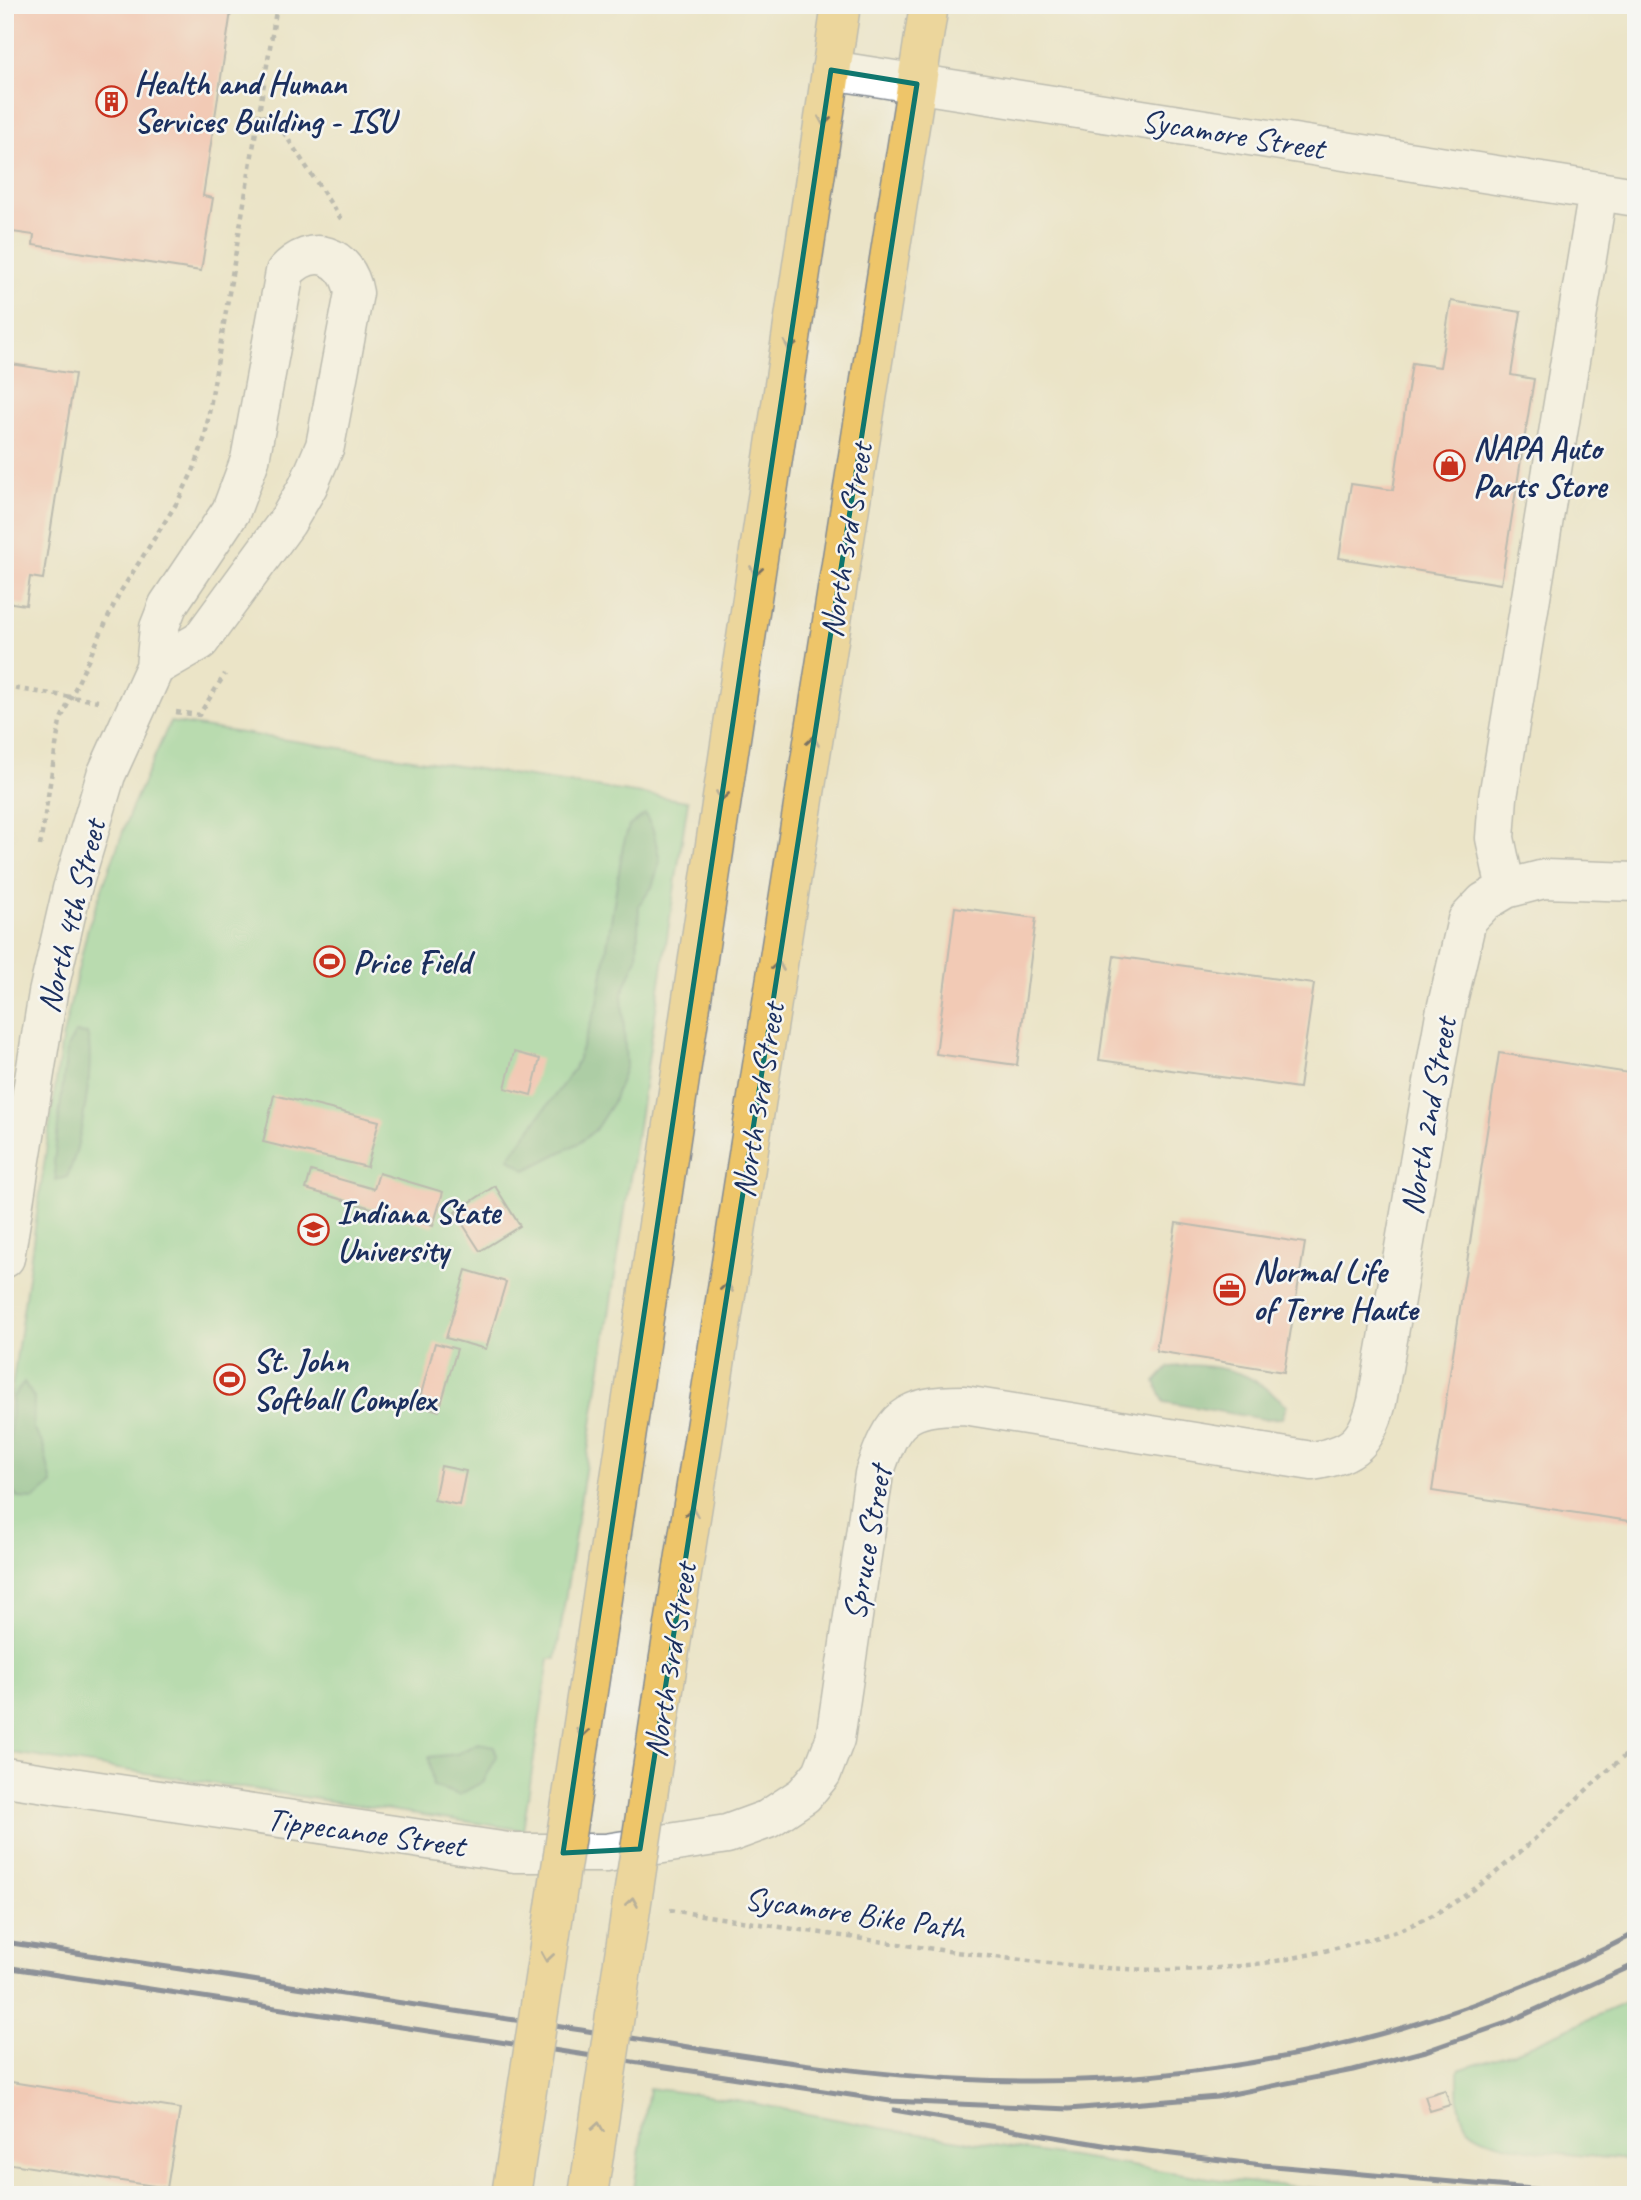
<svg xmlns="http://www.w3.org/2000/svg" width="1641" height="2200" font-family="Caveat,sans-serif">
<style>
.green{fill:#7bd093;stroke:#4b8078;stroke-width:2}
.forest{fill:#64b27d;stroke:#40706e;stroke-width:2}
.building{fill:#fbaaa1}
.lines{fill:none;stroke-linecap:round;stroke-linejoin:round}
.minor-casing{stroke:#838a92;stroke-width:41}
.highway-casing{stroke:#838a92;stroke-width:41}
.path{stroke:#838a92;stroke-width:4.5;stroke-dasharray:5 5;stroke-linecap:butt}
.minor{stroke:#fff;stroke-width:38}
.highway{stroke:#eec569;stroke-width:38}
.rail{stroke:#1b2f5e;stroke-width:5}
.highway-bridge-casing{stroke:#838a92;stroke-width:41;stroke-linecap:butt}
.highway-bridge{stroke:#eec569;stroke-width:38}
.oneway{stroke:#7a7263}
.marked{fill:none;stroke:#0f766e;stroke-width:5;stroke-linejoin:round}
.labels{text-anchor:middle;stroke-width:5;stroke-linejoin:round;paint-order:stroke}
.poi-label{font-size:33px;font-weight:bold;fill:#1b2f5e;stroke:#f6f6f2;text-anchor:start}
.street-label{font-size:33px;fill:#1b2f5e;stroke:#f6f6f2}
</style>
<rect width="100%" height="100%" fill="#f6f6f2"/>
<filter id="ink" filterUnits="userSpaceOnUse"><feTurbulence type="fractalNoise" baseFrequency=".0143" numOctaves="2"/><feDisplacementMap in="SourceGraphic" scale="14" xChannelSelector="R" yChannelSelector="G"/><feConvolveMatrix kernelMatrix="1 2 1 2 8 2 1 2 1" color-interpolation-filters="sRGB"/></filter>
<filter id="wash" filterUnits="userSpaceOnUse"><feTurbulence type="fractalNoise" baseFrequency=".00686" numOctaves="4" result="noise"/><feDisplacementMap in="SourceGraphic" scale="28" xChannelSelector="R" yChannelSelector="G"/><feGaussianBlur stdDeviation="1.57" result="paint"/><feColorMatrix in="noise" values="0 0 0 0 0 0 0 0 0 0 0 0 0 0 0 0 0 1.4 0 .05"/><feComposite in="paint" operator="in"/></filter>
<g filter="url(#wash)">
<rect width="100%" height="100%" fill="#ebe4c7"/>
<path class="green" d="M170,722L688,801L556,1659H549L523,1830L5,1752V1436L62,1040L88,927L132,807Z
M1636,1998V2161C1599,2156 1499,2152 1472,2131C1456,2119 1458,2088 1458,2070L1513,2053Z
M649,2088L737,2100L881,2128L1223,2180L1391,2195H633Z"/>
<path class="forest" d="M645,814L653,830L660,861L652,887L639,905L637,958L622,994L626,1065L613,1102L595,1130L579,1143L526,1170L509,1158L574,1069L598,1003L623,846L629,826Z
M75,1033L87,1034C96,1063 80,1149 67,1177L56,1180L54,1162L67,1048Z
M1193,1365C1238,1368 1253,1376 1287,1405L1282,1418L1263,1419L1164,1402L1155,1382L1169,1367Z
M24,1382L34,1398L33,1429L43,1444L52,1484L34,1499L18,1498L6,1484L13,1397Z
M478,1743L494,1746L497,1756L484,1781L459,1795L433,1786L429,1757L457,1754Z"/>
<g id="blocks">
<path class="building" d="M5,5H232L203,196L213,198L201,271L33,245L34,235L5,231Z
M1451,301L1521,312L1511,375L1534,379L1501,584L1339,558L1351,484L1393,490L1412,363L1440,367Z
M5,363L75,374L43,579L30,577L26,605L5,602Z
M955,907L1036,918L1017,1065L936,1054Z
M1114,956L1314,984L1299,1088L1099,1060Z
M514,1052L540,1059L531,1095L505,1088Z
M1499,1053L1636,1074V1522L1432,1491Z
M274,1095L379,1121L367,1167L263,1142Z
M311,1171L374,1189L379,1173L443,1192L433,1226L306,1189Z
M495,1186L520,1226L480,1251L455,1212Z
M1176,1223L1305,1243L1284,1372L1156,1351Z
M466,1270L506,1282L486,1349L446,1338Z
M435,1343L457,1349L439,1411L418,1405Z
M441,1466L466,1471L459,1505L434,1500Z
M5,2081L180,2109L167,2188L5,2163Z
M1445,2090L1450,2105L1430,2111L1425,2096Z"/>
</g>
</g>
<g filter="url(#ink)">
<use href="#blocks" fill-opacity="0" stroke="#838a92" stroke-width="2"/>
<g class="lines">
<defs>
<path id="minor" d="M831,70L1636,197
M1506,889L1495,838L1498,797L1598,191
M5,1258L48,993L72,889L106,775L155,667L159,628L168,605L231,511L250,460L285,272C312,242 347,254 354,293L325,446L308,486L287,522L200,641L155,667
M5,1777L515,1853H606L727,1834L768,1819L804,1795L822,1773L835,1739L874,1474C893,1417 904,1405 964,1405L1312,1461C1354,1455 1367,1441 1377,1402L1445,1014L1467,920L1484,902L1506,889L1544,879L1636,882"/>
<path id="highway" d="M592,1665L841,5
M666,1676L929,5"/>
</defs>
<use href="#minor" class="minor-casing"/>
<use href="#highway" class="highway-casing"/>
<path class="path" d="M261,116L274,118L341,219
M5,687L98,701
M176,712L199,715L225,674
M40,846L60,721L119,594L178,501L194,469L205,437L277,5
M670,1910C763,1925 856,1938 948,1951C1090,1969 1207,1985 1347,1945C1371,1939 1396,1933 1418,1922C1503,1884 1564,1803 1636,1747"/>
<use href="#minor" class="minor"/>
<use href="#highway" class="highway"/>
<path class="rail" d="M5,1942C193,1971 380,2000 568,2028C697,2048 827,2072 957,2079C1195,2092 1425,2043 1636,1933
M5,1967L890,2101L1069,2109L1217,2097L1353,2070L1426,2051L1506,2023L1636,1964
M894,2110L1115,2147L1262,2165L1599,2195"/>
<defs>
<path id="highway-bridge" d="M511,2195L592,1665
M588,2195L666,1676"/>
</defs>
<use href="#highway-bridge" class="highway-bridge-casing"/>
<use href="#highway-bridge" class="highway-bridge"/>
</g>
<defs><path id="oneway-chevron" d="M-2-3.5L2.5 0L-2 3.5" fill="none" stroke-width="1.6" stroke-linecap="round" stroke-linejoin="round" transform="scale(1.75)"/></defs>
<g class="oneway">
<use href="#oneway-chevron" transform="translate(824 121) rotate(99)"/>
<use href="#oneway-chevron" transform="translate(790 346) rotate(99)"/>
<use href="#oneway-chevron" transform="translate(756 571) rotate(99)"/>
<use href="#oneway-chevron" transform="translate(813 741) rotate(-81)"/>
<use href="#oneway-chevron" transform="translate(722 796) rotate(99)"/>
<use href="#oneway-chevron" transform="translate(778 966) rotate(-81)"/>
<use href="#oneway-chevron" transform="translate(727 1287) rotate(-81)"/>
<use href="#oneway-chevron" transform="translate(692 1512) rotate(-81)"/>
<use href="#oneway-chevron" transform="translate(582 1733) rotate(99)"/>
<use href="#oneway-chevron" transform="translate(632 1902) rotate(-81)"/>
<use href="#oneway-chevron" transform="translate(547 1957) rotate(99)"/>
<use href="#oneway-chevron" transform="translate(598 2127) rotate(-81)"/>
</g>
</g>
<path d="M0 0H1641V2200H0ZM831,70L917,84L640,1849L563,1853Z" fill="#ebe4c7" fill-opacity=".55" fill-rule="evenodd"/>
<path class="marked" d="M831,70L917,84L640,1849L563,1853Z"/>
<defs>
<symbol id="building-ring" viewBox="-11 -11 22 22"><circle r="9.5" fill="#f6f6f2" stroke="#c8321e" stroke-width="1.5"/><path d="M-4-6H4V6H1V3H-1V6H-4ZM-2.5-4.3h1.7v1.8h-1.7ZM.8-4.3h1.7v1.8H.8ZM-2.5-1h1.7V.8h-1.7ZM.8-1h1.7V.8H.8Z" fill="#c8321e"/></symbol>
<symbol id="shop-ring" viewBox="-11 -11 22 22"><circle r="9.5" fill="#f6f6f2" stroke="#c8321e" stroke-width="1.5"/><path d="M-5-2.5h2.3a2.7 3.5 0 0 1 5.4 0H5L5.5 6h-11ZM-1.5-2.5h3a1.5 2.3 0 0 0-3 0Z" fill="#c8321e"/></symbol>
<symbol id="stadium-ring" viewBox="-11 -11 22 22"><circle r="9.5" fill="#f6f6f2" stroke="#c8321e" stroke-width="1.5"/><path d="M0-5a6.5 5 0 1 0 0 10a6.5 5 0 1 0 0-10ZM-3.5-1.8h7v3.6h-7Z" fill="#c8321e"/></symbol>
<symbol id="university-ring" viewBox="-11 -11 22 22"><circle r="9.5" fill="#f6f6f2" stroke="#c8321e" stroke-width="1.5"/><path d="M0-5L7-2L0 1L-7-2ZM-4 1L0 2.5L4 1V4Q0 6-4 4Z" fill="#c8321e"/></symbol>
<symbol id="office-ring" viewBox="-11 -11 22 22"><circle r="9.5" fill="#f6f6f2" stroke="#c8321e" stroke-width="1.5"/><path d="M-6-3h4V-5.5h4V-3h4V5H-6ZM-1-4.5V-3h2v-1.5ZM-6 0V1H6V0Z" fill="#c8321e"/></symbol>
</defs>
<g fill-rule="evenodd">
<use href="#building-ring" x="94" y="84" width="35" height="35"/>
<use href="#shop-ring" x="1432" y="448" width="35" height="35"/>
<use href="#stadium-ring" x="312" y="944" width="35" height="35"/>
<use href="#university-ring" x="296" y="1212" width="35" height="35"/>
<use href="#office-ring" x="1212" y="1272" width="35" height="35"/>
<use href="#stadium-ring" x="212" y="1362" width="35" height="35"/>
</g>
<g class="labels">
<g class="poi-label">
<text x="134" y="94">Health and Human<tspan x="134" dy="38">Services Building - ISU</tspan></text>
<text x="1473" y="459">NAPA Auto<tspan x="1473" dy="38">Parts Store</tspan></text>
<text x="353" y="973">Price Field</text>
<text x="337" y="1223">Indiana State<tspan x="337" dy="38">University</tspan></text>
<text x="1253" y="1282">Normal Life<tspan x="1253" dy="38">of Terre Haute</tspan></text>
<text x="253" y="1372">St. John<tspan x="253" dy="38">Softball Complex</tspan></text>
</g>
<g class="street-label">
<text transform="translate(1233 133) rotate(9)" y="12">Sycamore Street</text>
<text transform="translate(845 540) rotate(-81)" y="12">North 3rd Street</text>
<text transform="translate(70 916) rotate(-76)" y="12">North 4th Street</text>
<text transform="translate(757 1100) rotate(-81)" y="12">North 3rd Street</text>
<text transform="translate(1427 1116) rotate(-80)" y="12">North 2nd Street</text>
<text transform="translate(866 1543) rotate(-80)" y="12">Spruce Street</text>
<text transform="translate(669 1660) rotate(-81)" y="12">North 3rd Street</text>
<text transform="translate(366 1831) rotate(8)" y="12">Tippecanoe Street</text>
<text transform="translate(855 1912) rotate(8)" y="12">Sycamore Bike Path</text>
</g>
</g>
<rect width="1641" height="2200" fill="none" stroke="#f6f6f2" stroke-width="28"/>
</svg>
